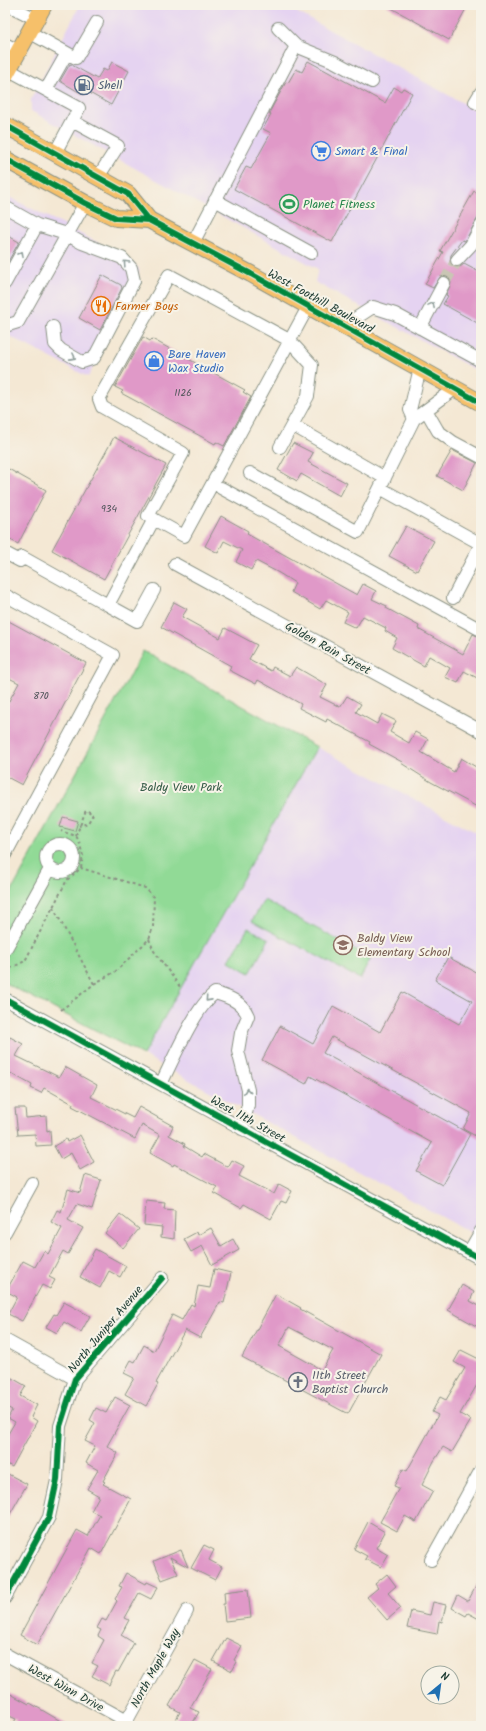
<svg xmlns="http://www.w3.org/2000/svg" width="486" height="1731" font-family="Kalam,sans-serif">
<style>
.built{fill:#e5d3f1}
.green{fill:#91da96;stroke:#588c65}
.building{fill:#e099c8;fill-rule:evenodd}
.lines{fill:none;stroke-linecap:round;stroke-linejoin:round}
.minor-tunnel{stroke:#c9c6b4;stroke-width:12;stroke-dasharray:12 6;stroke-linecap:butt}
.minor-casing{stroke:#8a9284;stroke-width:14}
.major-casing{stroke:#8a9284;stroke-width:18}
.path{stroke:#8a9284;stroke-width:2;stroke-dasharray:3 3;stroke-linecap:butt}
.minor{stroke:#fff;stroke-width:12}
.major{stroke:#f6c06b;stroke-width:16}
.cycleway-casing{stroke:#f7f3e8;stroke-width:8}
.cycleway{stroke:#00873e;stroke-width:6}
.oneway{stroke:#8f9e9a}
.labels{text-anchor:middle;stroke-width:4;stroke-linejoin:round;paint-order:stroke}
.number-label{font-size:10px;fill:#4f5459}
.service-label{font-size:12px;fill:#4e5e75;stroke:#f7f3e8;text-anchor:start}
.shop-label{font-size:12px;fill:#366cbe;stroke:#f7f3e8;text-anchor:start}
.leisure-label{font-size:12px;fill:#27864d;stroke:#f7f3e8;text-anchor:start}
.street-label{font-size:12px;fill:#1f3d34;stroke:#f7f3e8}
.food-label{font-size:12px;fill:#c56008;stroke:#f7f3e8;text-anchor:start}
.park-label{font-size:12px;fill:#365c48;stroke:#f7f3e8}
.education-label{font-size:12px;fill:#785e54;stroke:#f7f3e8;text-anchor:start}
.worship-label{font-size:12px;fill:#5b616d;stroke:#f7f3e8;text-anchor:start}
</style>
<rect width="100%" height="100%" fill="#f7f3e8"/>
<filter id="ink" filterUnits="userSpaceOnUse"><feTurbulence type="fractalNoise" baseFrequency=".025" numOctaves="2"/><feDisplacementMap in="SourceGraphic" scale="8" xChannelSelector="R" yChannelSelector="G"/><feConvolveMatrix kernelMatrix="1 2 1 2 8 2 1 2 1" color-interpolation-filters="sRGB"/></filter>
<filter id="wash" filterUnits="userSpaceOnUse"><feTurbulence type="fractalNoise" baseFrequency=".012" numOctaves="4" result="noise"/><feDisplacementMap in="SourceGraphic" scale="16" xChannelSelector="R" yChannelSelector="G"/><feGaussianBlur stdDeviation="0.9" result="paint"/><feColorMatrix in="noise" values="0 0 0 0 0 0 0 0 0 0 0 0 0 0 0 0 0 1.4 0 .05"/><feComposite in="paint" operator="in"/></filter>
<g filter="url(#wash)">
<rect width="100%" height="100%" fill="#f4e8d4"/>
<path class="built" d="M80,5H284L481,113V373L315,282L318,269L31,111V99Z
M5,195L126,257L139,269L138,282L88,377L5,334Z
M317,747L481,835V1238L143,1055Z"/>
<path class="green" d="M143,651L317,747L143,1055L5,983V903Z
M264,900L371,958L360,979L252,921Z
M248,928L269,939L250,973L229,961Z"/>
<g id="blocks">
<path class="building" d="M386,5H468L449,40Z
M308,61L385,103L394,87L401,91L403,88L412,93L332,242L234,189L246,167L251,169L271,133L263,129L271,114L269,113L286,82L288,83L296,69L302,72Z
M112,62L129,71L111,105L86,91L84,95L60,81L70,64L97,79L103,69L107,71Z
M474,191L481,195V212L465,241L462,240L451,255L450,262L455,267H460L464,264L481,273V325L443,304L448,296L446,295L451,283L448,277H440L433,288L425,284L443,252L440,251Z
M5,234L19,242L5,267Z
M102,275L121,285L122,288L100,330L79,318Z
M143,337L150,341L152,339L245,390L243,392L251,397L224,446L216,442L215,444L121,393L123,391L115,387Z
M114,437L166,465L104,579L52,550Z
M293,443L313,453L308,462L347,483L340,496L301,474L297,481L278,470Z
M452,450L477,463L463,490L437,476Z
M5,467L46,490L18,544L5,537Z
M221,516L248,531L247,534L357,595L363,584L376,591L372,599L387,606L386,608L419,626L418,629L463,654L473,634L481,638V648L477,656L481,658V680L464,671L458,683L445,677L450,668L429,656L424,666L404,655L392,648L397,638L385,631L386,628L363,616L356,628L343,622L348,612L326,600L320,609L291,592L295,583L279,573L256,561L251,570L236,562L242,550L224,541L218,553L205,546Z
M406,526L434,541L417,571L389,556Z
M174,602L187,609L182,617L220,638L225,628L257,645L249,659L271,671L273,667L290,676L296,667L327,685L320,697L340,707L347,696L361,704L356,712L377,724L382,714L396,721L390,732L409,743L415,732L428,739L421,752L454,772L461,758L481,770V809L431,782L401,763L402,762L369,744L370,742L327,719L326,722L299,708L301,704L258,680L256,684L229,670L231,666L161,627Z
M5,619L86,663L22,785L5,776V708L19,683L5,676Z
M63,817L78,821L75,831L60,827Z
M448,957L481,975V1139L463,1129L471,1113L332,1037L323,1053L470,1134L442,1185L416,1171L432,1143L310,1076L306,1084L262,1060L280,1026L313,1044L333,1006L380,1032L402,992L459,1024L472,1001L435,980Z
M10,1037L23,1044L16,1056L59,1077L65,1067L97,1085L91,1097L133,1118L139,1107L173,1126L169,1135L185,1144L184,1146L202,1157L204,1154L228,1167L232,1160L244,1166L239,1176L274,1194L279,1184L292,1191L286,1203L281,1201L271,1219L244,1204L241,1208L214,1193L217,1187L174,1164L173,1166L150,1153L160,1135L142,1125L135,1139L72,1106L73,1104L44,1088L41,1093L31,1088L32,1085L5,1070V1047Z
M15,1108H25L26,1118L46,1116L47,1131L50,1130L51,1145L36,1146L35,1134L18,1135Z
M80,1135L94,1162L80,1170L71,1153L61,1159L54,1146L66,1139L67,1142Z
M85,1175L101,1180L92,1209L77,1204L68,1220L83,1228L68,1254L63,1251L49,1277L55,1280L50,1289L42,1285L22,1321L8,1314L17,1297L6,1291L23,1261L35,1267L44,1251L48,1254L62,1228L51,1222L57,1210L61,1212L68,1189L80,1193Z
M146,1201L165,1203L164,1209L175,1210L174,1239L161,1237L162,1227L144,1225Z
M120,1214L139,1229L123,1248L105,1233Z
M211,1228L221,1246L233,1239L239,1250L212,1265L202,1246L191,1252L184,1239L197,1232L198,1235Z
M95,1249L126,1266L120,1277L109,1271L100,1288L80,1277Z
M214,1269L231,1273L224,1303L220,1302L200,1338L185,1330L156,1383L158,1384L146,1406L125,1394L134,1378L124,1373L131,1360L135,1362L144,1345L154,1351L172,1315L182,1320L191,1304L194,1306L198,1286L210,1288Z
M462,1285L474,1292L470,1301L481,1307V1322L478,1327L448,1310Z
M276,1294L301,1308L300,1309L381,1354L348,1414L242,1357ZM289,1327L333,1350L322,1370L279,1346Z
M64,1302L90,1316L81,1332L64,1322L57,1333L46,1327L54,1314L56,1315Z
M461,1350L481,1360V1378L460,1414L471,1420L452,1452L443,1447L434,1461L422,1485L433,1491L416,1522L405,1516L397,1531L380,1522L399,1488L394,1486L403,1469L407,1471L438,1415L432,1412L440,1397L446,1400L465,1368L454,1362Z
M5,1374L26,1386L20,1396L37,1405L31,1417L37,1421L12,1467L5,1463V1439L15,1422L8,1418L12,1410L5,1406Z
M115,1397L130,1405L107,1446L118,1453L103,1481L105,1482L103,1484L131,1499L101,1554L91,1548L37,1645L20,1635L77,1530L88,1536L100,1515L91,1511L99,1496L87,1489L98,1470L86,1463L95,1446L85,1441L95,1423L90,1420L96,1408L106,1413Z
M8,1474L27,1484L5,1523V1480Z
M368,1522L385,1532L376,1548L388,1555L381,1567L365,1559L367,1556L354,1549Z
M204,1545L214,1550L209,1560L222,1567L215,1580L191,1568Z
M181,1550L188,1567L170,1557L178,1574L162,1580L154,1561Z
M126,1573L146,1584L147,1582L158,1587L151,1599L139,1593L125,1618L129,1620L121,1635L134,1643L118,1672L116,1671L109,1685L92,1676L98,1666L92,1663L104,1640L98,1636L101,1630L97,1628L102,1619L106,1621L117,1601L115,1599L122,1587L119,1586Z
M387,1574L396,1586L388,1593L401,1608L387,1620L367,1597L378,1588L375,1584Z
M481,1577V1620L468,1613L466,1616L452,1608L458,1595L468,1601Z
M248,1589L251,1618L225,1621L223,1604H225L224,1592Z
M433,1602L446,1605L442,1622L439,1621L437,1634L407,1628L411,1611L430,1615Z
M226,1638L242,1646L234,1660L237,1662L232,1671L213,1661Z
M195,1660L212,1669L190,1708L199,1712L191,1726H172L180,1712L169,1706Z
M5,1691L29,1704L30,1703L69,1726H12L16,1719L5,1714Z"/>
</g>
</g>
<g filter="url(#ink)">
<use href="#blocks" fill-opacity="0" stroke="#8a9284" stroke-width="1"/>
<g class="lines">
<path class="minor-tunnel" d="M444,283L457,260"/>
<defs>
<path id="minor" d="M8,5L36,19
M29,32L76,58L97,22
M5,44L19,51
M296,46L335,62L372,82
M9,70L46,90L67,53
M46,90L79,108L55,153
M481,92L475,102L481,105
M72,121L118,146L98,177
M215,200L311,253
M5,207L37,225L66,234L82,243L122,258L131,268L134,281L94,358L82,362L61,350L55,344L53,327
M193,243L296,46L278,28
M457,260L471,245L481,226
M5,283L37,225
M5,326L18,322L85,203
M344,326L373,307L395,314L481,361
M420,328L444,283
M420,368L410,410L414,419L456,388
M426,410L438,431L453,442L481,457
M292,425L385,478
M280,447L308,396L312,365L289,340L169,275L99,399L102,407L183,453L148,516L184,536L308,307
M250,473L358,532L414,419
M221,488L481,630
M380,488L481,544
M5,553L20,561
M22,557L108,605L154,519
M175,564L481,731
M5,595L113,655L5,855
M453,598L481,544
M108,605L137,621L154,590
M46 858a14 14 0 1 1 28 0a14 14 0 1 1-28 0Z
M5,950L50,869
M5,999L481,1259
M161,1084C173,1060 195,1007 215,993C228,997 242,1001 248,1016L241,1033L238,1051L248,1090V1105L242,1129
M5,1232L32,1183
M469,1252L481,1231
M5,1340L75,1379
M431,1560L481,1470
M5,1598L49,1517L57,1480L60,1426L75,1379L162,1278
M5,1654L127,1721
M124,1726L187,1611"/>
<path id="major" d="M5,76L44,5
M5,125L128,194L149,220L251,274L481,403
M5,159L85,203L116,218L149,220"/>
</defs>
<use href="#minor" class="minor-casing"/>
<use href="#major" class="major-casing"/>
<path class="path" d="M76,836L86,810L93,814L88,823L79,826
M53,907L94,984
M149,939L154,951L180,987
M5,971L25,961L67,880L81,868L83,856L79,841L76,836L61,831
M61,1010L94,984L116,971L149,939L153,927L154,897L145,888L133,884L81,868"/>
<use href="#minor" class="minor"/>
<use href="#major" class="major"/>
<defs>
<path id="cycleway" d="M5,125L128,194L149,220L251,274L481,403
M5,159L85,203L116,218L149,220
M5,999L481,1259
M5,1598L49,1517L57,1480L60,1426L75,1379L162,1278"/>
</defs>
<use href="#cycleway" class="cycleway-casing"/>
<use href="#cycleway" class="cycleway"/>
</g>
<defs><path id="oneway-chevron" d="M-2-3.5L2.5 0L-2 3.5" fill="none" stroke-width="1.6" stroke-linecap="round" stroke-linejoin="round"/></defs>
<g class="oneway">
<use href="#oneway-chevron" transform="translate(21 254) rotate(-61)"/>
<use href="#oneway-chevron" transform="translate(126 263) rotate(-134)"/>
<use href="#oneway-chevron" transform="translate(432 305) rotate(-62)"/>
<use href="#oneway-chevron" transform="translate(73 357) rotate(28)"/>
<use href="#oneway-chevron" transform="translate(208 999) rotate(132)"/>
<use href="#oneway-chevron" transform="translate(247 1091) rotate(-96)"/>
</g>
</g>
<defs>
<symbol id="fuel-ring" viewBox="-11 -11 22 22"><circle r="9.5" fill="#f7f3e8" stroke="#5c6f8a" stroke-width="1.5"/><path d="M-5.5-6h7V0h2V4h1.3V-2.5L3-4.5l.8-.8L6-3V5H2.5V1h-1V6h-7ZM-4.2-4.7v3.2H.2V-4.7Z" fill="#5c6f8a"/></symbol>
<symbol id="supermarket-ring" viewBox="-11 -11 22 22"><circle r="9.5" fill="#f7f3e8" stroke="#3f7fe0" stroke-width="1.5"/><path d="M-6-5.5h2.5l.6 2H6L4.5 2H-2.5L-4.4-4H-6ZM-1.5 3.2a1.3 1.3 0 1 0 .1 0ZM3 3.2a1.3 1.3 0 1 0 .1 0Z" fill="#3f7fe0"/></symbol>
<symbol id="stadium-ring" viewBox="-11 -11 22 22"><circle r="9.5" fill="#f7f3e8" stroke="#2e9e5b" stroke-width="1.5"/><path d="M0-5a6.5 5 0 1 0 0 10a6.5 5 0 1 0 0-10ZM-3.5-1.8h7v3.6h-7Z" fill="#2e9e5b"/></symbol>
<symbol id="restaurant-ring" viewBox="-11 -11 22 22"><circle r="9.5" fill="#f7f3e8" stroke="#e8710a" stroke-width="1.5"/><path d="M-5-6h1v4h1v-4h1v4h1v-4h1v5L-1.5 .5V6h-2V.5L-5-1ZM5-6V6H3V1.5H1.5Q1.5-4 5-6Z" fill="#e8710a"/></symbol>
<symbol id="shop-ring" viewBox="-11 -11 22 22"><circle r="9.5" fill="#f7f3e8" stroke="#3f7fe0" stroke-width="1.5"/><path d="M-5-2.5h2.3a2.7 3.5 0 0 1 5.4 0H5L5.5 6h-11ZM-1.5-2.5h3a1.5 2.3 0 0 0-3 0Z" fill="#3f7fe0"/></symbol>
<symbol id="school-ring" viewBox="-11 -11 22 22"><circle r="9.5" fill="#f7f3e8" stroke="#8d6e63" stroke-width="1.5"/><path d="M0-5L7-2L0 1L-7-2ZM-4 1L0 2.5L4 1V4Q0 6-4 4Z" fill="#8d6e63"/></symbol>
<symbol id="church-ring" viewBox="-11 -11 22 22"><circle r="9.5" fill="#f7f3e8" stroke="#6b7280" stroke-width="1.5"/><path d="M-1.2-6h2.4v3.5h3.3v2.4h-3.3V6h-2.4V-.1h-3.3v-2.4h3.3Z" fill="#6b7280"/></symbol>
</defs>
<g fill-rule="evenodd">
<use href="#fuel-ring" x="73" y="74" width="22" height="22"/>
<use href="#supermarket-ring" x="310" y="140" width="22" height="22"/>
<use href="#stadium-ring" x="278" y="193" width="22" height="22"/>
<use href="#restaurant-ring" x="90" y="295" width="22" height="22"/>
<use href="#shop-ring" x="143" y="350" width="22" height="22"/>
<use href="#school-ring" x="332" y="934" width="22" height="22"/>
<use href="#church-ring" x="287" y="1371" width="22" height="22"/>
</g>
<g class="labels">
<g class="number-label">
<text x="183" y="396">1126</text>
<text x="109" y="512">934</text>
<text x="41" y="699">870</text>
</g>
<g class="service-label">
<text x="98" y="89">Shell</text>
</g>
<g class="shop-label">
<text x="335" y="155">Smart &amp; Final</text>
<text x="168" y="358">Bare Haven<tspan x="168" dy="14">Wax Studio</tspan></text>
</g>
<g class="leisure-label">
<text x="303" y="208">Planet Fitness</text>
</g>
<g class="street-label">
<text transform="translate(321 301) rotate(29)" y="4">West Foothill Boulevard</text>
<text transform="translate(328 648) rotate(29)" y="4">Golden Rain Street</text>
<text transform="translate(248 1119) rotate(29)" y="4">West 11th Street</text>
<text transform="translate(105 1329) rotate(-50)" y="4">North Juniper Avenue</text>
<text transform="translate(155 1668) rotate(-61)" y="4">North Maple Way</text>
<text transform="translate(66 1688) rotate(29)" y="4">West Winn Drive</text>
</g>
<g class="food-label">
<text x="115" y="310">Farmer Boys</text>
</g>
<g class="park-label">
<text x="181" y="791">Baldy View Park</text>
</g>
<g class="education-label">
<text x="357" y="942">Baldy View<tspan x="357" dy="14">Elementary School</tspan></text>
</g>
<g class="worship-label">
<text x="312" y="1379">11th Street<tspan x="312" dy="14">Baptist Church</tspan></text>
</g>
</g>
<rect width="486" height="1731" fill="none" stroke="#f7f3e8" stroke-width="20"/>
<g transform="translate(440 1685) rotate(29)"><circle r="19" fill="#f7f3e8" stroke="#a1aaa0"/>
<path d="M0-3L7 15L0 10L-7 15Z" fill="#1f6fb2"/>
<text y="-6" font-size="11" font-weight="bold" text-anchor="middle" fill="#1f3d34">N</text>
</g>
</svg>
